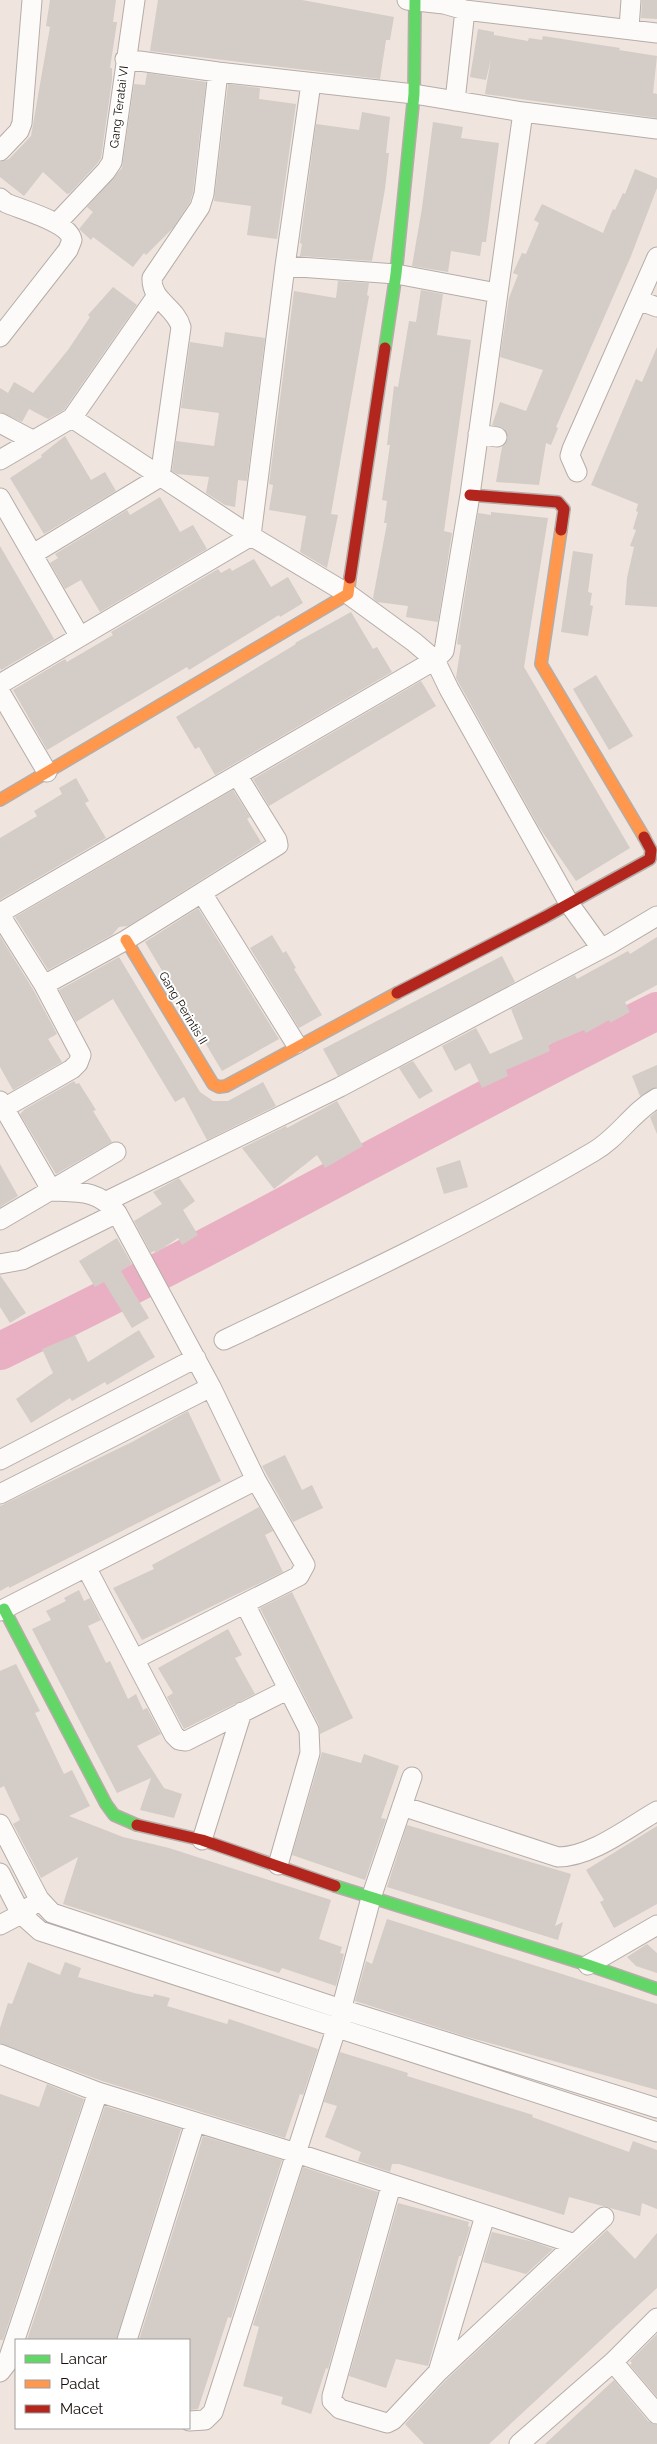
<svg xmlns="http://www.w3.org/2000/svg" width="657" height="2444" font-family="Raleway,sans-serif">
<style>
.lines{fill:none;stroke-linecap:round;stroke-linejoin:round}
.river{stroke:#e9b0c3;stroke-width:38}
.building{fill:#d4ccc6}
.street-casing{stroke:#b5ada8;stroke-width:21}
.fast-casing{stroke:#b5ada8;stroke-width:14}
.slow-casing{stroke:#b5ada8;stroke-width:14}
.jam-casing{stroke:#b5ada8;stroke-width:14}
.street{stroke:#fdfbfa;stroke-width:19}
.fast{stroke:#63d668;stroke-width:11}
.slow{stroke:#ff974d;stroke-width:11}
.jam{stroke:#b3261e;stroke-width:11}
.labels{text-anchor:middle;stroke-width:4;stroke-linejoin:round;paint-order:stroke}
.street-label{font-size:12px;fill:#150e0a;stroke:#fff}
</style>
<rect width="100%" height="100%" fill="#efe4de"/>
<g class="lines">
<path class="river" d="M0,1351C223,1244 436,1121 657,1011"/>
</g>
<path class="building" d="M50,0H116L113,22H117L110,68H112V80L101,158L97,164L70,193L67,194L43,172L24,196L0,177V162L9,159L31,136L50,27L46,26Z
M158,0H302L394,17L390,40H386L380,79L150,51Z
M642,0H657V19L641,18Z
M478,29L494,32V35L528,41L529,38L542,40L543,36L620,48L619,50L657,56L653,93L657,94V118L485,94L491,59L486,80L470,77Z
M147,73L206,82L193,192L190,202L173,228L146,255L144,253L133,267L93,237L91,240L79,229L93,212L87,207L122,168L134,84L145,85Z
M228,84L260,88L259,99L296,104L277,239L247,235L251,206L214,201Z
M362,112L390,117L386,153H389L385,189L372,261L300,256L302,244L300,243L316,124L359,130Z
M433,122L463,127L461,138L499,143L486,242H482L480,256L451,251L448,272L412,266L422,208Z
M635,169L657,178V188L631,256L556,427L558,428L551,445L546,443L539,485L496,482L502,447L508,438L504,429L492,425L500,402L526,411L543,370L500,357L509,298L518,275L513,273L522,253L526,254L539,223L534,220L542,204L603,233L613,209L615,210L623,193L625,194Z
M338,281L369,283L367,295L369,296L331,514L338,515L327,568L300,552L306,516L269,510L273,485L269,484L294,291L336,298Z
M113,287L137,305L64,410L48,419L29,409L22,422L0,412V388L8,393L14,382L33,393L68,350L90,317L88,315Z
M421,290L443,294L437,335L471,340L444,531L452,533L438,622L406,617L408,606L377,602L373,598L387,523H384L387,501L382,500L390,445H387L394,386L398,387L409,321L416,322Z
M225,332L265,338L247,481L238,480L235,507L225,505L206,493L209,477L177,474L172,471L176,441L214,446L219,413L181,408L190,342L223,347Z
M657,347V607L625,605L627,578L634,547L630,546L636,530L633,529L638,512L636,511L638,504L591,485L636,379L642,382Z
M65,436L91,480L105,472L116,491L44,534L10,478L42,457L41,455Z
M160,497L180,532L193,525L207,549L100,612L81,580L65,589L50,563L58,558L55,554L127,510L130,515Z
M491,512L548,518L524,667L630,848L576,881L539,827L456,678L461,645L457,644L478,513L491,515Z
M0,546L54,639L1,670L0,668Z
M573,551L593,554L588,592L592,593L590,605L593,606L588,636L561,632Z
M254,559L271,587L288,577L303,603L280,617L279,615L189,670L187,667L47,750L13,690L65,659L67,662L113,635L111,632L218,569L221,573L230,568L232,571Z
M351,612L373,649L377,647L392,672L215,775L199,747L195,749L176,717L296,644L295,643Z
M596,675L633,736L609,750L573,689Z
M421,681L436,706L269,806L253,779Z
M76,778L89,801L85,803L106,838L0,900V838L37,816L34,811L62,794L59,788Z
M233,790L250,817L247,819L261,842L128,926L119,927L112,935L48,970L15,917Z
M198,908L279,1039L222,1071L145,942Z
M272,935L283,953L286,951L296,968L294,969L322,1015L299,1028L250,948Z
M0,936L34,991L57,1034L48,1039L62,1062L13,1090L0,1067Z
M657,937V985L625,1002L630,1012L610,1023L609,1020L586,1033L584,1030L548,1045L550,1051L506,1070L508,1076L482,1088L470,1063L455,1071L442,1046L476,1028L490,1054L523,1039L511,1009L575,975L577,979L628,951L630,954Z
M502,956L515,982L338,1076L323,1049Z
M119,957L200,1092L213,1101H228L263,1082L276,1106L207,1140L184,1097L175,1102L113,999L76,1022L59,990Z
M413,1061L433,1091L419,1099L399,1068Z
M657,1065V1087L640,1096L632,1076Z
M74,1081L76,1084L79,1083L96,1110L93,1111L112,1142L56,1174L20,1114L25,1109Z
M337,1101L363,1146L325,1168L317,1155L274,1189L242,1148L286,1126L287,1128Z
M657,1111V1134L650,1117Z
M460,1160L468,1187L444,1194L436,1168Z
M0,1164L18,1196L0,1207Z
M179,1178L195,1201L183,1210L198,1235L182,1245L178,1238L156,1253L154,1251L151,1253L134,1221L162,1204L153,1192Z
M117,1238L132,1264L121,1271L149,1318L132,1328L104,1282L95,1287L79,1261Z
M0,1275L26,1313L10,1323L0,1307Z
M139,1330L155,1357L107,1385L105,1382L72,1401L70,1398L31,1423L16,1399L53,1373L42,1349L75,1335L88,1362Z
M188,1411L221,1481L9,1588V1586L0,1591V1506L132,1442Z
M285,1455L302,1490L312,1485L323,1508L293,1522L262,1466Z
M259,1507L273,1531L265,1535L283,1572L142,1640L113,1588L154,1569L152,1565Z
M79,1590L84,1601L90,1598L101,1620L88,1626L106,1663L110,1661L128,1699L136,1694L143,1710L147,1708L161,1734L137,1746L164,1788L182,1794L174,1818L140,1810L151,1778L117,1793L32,1629L51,1620L46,1611L66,1601L64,1598Z
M292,1592L353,1718L320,1734L319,1725L260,1608Z
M228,1629L242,1655L235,1658L255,1694L184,1729L167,1697L173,1693L158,1668Z
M16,1664L40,1711L35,1713L64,1774L72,1770L90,1806L69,1816L123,1837L169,1848L331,1900L319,1939L342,1947L340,1953L344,1954L336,1986L282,1968L279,1973L63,1904L78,1857L41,1878L13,1824L20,1820L4,1786L0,1788V1671Z
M322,1752L361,1763L364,1754L399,1766L381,1818L386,1819L365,1880L292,1855Z
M407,1825L571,1874L555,1926L563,1922L558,1940L387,1887Z
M657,1826V1904L614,1928L600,1902L604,1900L586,1870Z
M387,1919L657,2004V2090L464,2036L355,2001L366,1961L372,1964Z
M647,1944L657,1953V1973L636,1966L627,1957Z
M28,1962L60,1975L65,1962L81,1968L78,1977L134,1993L153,1997L154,1994L170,1998L167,2006L227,2024L229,2019L318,2049L303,2095L300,2094L285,2138L102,2081L0,2043V2028L8,2003L12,2004Z
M340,2052L408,2073L407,2076L533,2115L532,2117L629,2152L633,2141L657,2150V2209L642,2203L640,2216L569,2197L564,2215L399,2164H392L390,2172L358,2161L361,2152L325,2137L337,2106L324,2102Z
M47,2084L84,2099L3,2340H0V2094L39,2107Z
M105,2106L181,2129L116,2340H27Z
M203,2136L282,2160L231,2318L228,2317L198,2409L189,2410V2340H139Z
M303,2167L378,2192L328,2369L326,2368L311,2414L281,2404L283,2397L243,2386L259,2327L253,2325Z
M398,2203L469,2222L468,2226L470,2227L461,2256H459L428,2366L396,2359L386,2388L349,2376Z
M607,2230L635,2259L657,2233V2288L489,2444H424L405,2424L446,2380Z
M492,2232L534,2242L553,2249L526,2274L483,2262Z
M657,2334V2397L630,2365L632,2363L630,2361Z
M614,2380L648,2421L657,2425V2444H545Z"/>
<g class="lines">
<defs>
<path id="street" d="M407,0L444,4L465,10L657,33
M629,28L631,0
M125,59L218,72L414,94L523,112L657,129
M455,101L465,10
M0,151L19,131L22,123L32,0
M0,198L6,203C22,210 69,222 72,240L68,250L0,337
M57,223L106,171L112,162L135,0
M285,266L396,274L497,293
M638,300L657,307
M72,418L251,536L348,594L414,642L435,660L449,689L570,905L601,948
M0,423L32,440
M478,434L497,437
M0,460L72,418L156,297
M577,472L570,456L572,449L657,257
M0,498L80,637
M33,554L160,477L181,327C175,306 151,301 152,278L200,207L204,194L218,72
M0,684L251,536L285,266L311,83
M0,692L47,772
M202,893L296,1044
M0,913L435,660L444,651L470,495L523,112
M0,915L44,985L81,1055L78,1063L72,1069L4,1108
M44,985L126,940L278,845L277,840L237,775
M0,1101L52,1191C80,1192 98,1190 117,1213L211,1387L256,1480L305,1565L299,1576L135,1659
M107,1201L340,1087L610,944L657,916
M0,1220L116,1152
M0,1264L22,1260L117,1213
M224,1340C349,1281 474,1222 593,1152C618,1138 632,1112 657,1098
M0,1460L196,1358
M0,1494L211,1387
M86,1567L174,1735L179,1740L186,1741L287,1690
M245,1604L309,1730L310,1753L278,1865
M0,1611L256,1480
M402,1806L558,1857C591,1857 629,1827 657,1811
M0,1824L39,1899L52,1913L341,2009L657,2108
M202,1840L242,1712
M0,1873L21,1914L40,1931L657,2132
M0,1925L21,1914L31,1906
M588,1965L657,1925
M0,2054L98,2092L296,2153L575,2244
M391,2186L332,2396V2401L340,2409L387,2423L393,2420L438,2372L604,2217
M127,2340L195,2123
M613,2362L657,2414
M0,2372L7,2363L98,2092
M438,2372L485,2216
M189,2421L205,2420L213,2412L336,2029L371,1898L412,1777
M519,2444L613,2362L657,2318"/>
<path id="fast" d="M385,348L396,274L414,94L415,1
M4,1609L106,1804L114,1815L137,1825
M335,1886L588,1965L657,1989"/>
<path id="slow" d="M561,530L541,664L644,837
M0,800L348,594L350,578
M126,940L213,1084L219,1087L226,1086L397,993"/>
<path id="jam" d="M470,495L558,502L564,509L561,530
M350,578L385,348
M397,993L545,917L650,859L651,850L644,837
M137,1825L202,1840L335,1886"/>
</defs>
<use href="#street" class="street-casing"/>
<use href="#fast" class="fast-casing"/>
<use href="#slow" class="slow-casing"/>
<use href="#jam" class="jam-casing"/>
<use href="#street" class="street"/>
<use href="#fast" class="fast"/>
<use href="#slow" class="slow"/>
<use href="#jam" class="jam"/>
</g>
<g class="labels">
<g class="street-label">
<text transform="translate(119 107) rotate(-83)" y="4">Gang Teratai VI</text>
<text transform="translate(183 1008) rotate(59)" y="4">Gang Perintis II</text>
</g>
</g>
<rect x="15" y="2339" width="175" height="90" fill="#ffffff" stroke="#a19f9d"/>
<rect x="25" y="2355" width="25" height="8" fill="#63d668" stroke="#a19f9d"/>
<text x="60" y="2364" font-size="15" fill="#150e0a">Lancar</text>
<rect x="25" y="2380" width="25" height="8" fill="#ff974d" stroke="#a19f9d"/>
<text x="60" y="2389" font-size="15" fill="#150e0a">Padat</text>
<rect x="25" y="2405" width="25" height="8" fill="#b3261e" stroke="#a19f9d"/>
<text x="60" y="2414" font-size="15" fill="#150e0a">Macet</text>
</svg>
